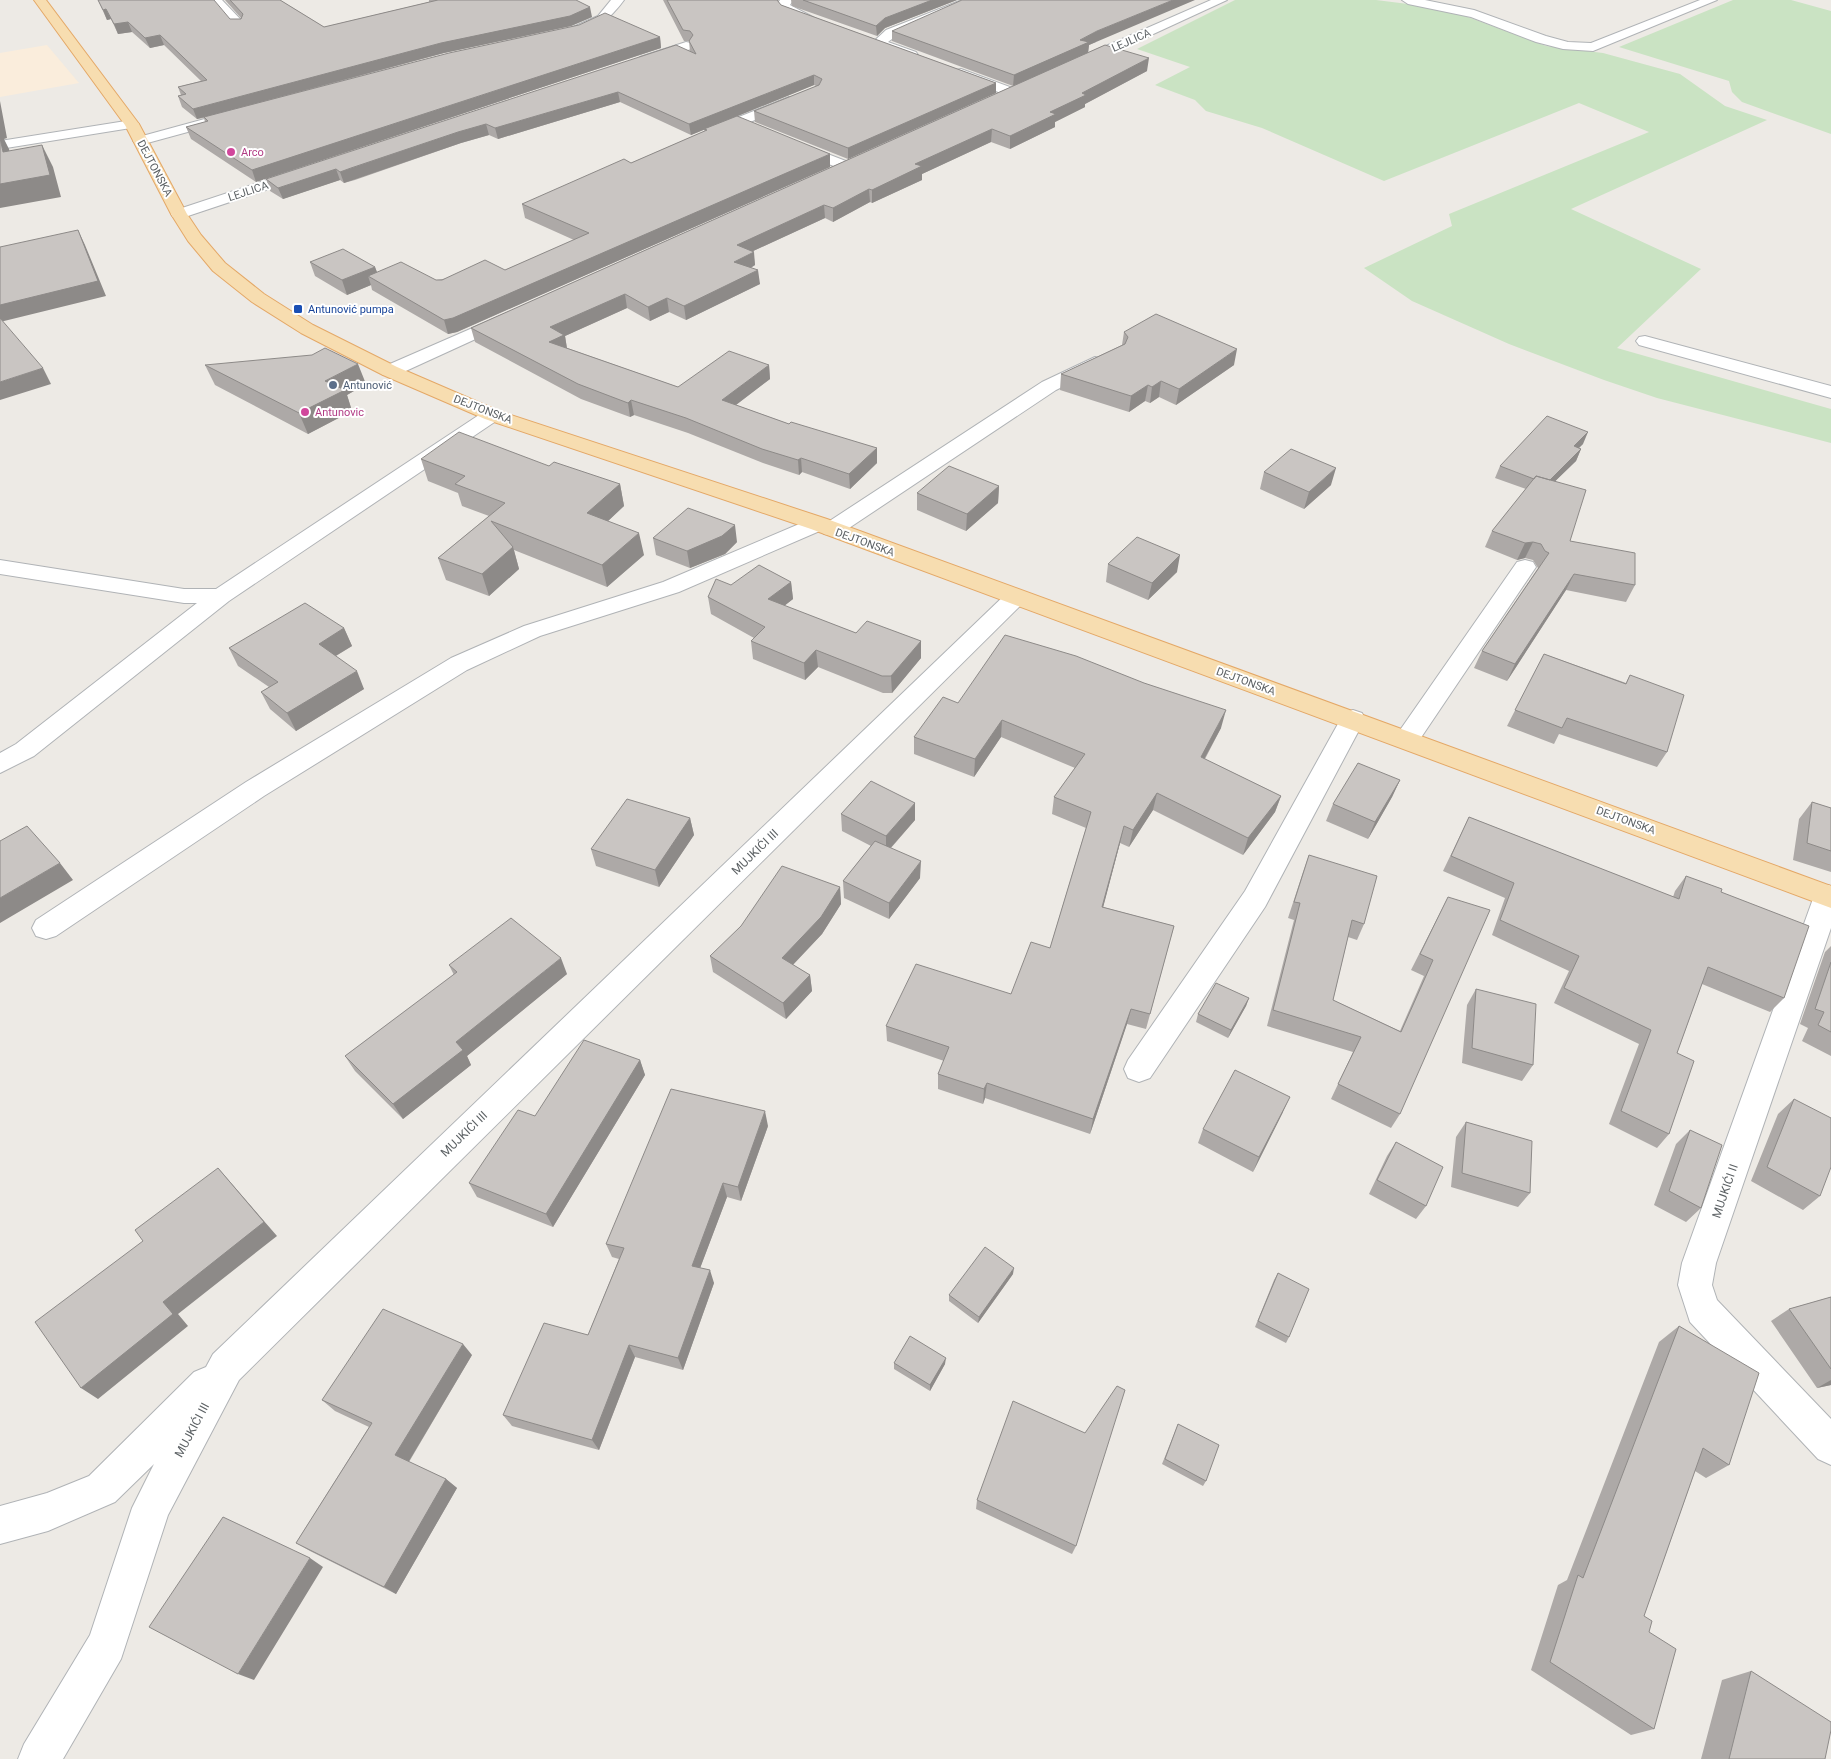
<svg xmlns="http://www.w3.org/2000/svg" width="1831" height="1759" font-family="Roboto,sans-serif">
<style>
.commercial{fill:#faeddc}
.green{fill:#cae3c3}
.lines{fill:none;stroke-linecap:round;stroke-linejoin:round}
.minor-casing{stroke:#b0b3b6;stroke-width:2}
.major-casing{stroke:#e4a867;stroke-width:2}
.minor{fill:#fff;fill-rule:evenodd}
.major{fill:#f7ddb0;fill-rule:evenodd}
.wall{fill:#ada9a7}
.shaded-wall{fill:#8d8a88}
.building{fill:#c9c5c2;stroke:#8d8a88}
.hotel-dot{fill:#d1479c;stroke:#fff;stroke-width:2}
.transit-dot{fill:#1a4fb4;stroke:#fff;stroke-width:2}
.service-dot{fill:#5c6f8a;stroke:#fff;stroke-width:2}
.labels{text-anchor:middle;stroke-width:4;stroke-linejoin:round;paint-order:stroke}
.far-street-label{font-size:11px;fill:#5c6164;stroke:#fff}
.far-hotel-label{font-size:11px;fill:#b23c85;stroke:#fff;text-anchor:start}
.far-transit-label{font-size:11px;fill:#164399;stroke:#fff;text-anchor:start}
.far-service-label{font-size:11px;fill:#4e5e75;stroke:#fff;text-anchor:start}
.street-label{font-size:12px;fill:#5c6164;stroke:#fff}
</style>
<rect width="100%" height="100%" fill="#edeae5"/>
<path class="commercial" d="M47,45L79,83L0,97V53Z"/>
<path class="green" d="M1235,0H1376L1424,6L1468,17L1546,46L1603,53L1680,74L1725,106L1767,120L1571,209L1701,269L1617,348L1831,409V443L1657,398L1604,380L1509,344L1412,301L1364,268L1452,226L1449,214L1649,132L1579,103L1384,181L1262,128L1206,111L1195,100L1155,85L1190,67L1137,49Z
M1733,0H1791L1831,11V134L1742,102L1732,92L1729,81L1619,47Z"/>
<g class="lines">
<defs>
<path id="minor" d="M209,0H222L243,22L245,25L243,28H235Z
M611,0H624C614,14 591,38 571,34L570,31L571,28L598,16Z
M780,0H793L790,5L820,21L814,25L810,24L778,9L776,6Z
M962,0H979L896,36L888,42L916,52L918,55L916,58H906L874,46L872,43L886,30Z
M1211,0H1227L1084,66L1079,67L1072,63L1074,60Z
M1402,0H1425L1474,10L1546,36L1568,42L1591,43L1700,0H1717L1593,51L1563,49L1536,42L1471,17L1408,4Z
M686,42L691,43L693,46L691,49L645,64L638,60L640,57Z
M961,69L1018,90L1020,93L992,107H982L980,104L1001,93L956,76L954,73L956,70Z
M789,97L796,101L794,104L716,136H706L704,133L706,130Z
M223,114L228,115L230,118L228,121L140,145L133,141L135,138Z
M132,120L139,124L137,127L0,149V141Z
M794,141L851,163L854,166L846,171L841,169L789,148L787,145Z
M303,168L308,170L311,173L308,176L185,217H173L171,214L173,211Z
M507,313L513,314L516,318L513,322L397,375H383L381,371L383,367Z
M1645,336L1831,386V398L1639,345L1636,341L1639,337Z
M1095,357L1102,359L1104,363L1102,367L1056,390L840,534L832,535L824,534L822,530L679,592L540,636L467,670L264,796L56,936L46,939L36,936L32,928L36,920L246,782L451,658L524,626L663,582L811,519L819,518L828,522L1042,382Z
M492,409L499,411L502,415L499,419L229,601L34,756L0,773V753L16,744L197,603H184L0,574V560L184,589H216L485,411Z
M1525,560L1533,562L1536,567L1416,745L1407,748L1398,745L1394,739L1398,733L1517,562Z
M1016,590L1024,592L1027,597L1024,602L239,1380L168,1515L121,1659L63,1759H18L24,1744L90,1635L132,1508L154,1464L115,1502L48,1531L0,1544V1506L47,1493L89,1476L194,1372L206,1367L213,1354L1008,592Z
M1353,710L1362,713L1365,719L1265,907L1150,1078L1139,1082L1128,1078L1124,1069L1128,1060L1245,891L1344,713Z
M1828,885L1831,886V928L1716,1263L1712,1285L1717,1300L1831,1419V1465L1818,1459L1690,1322L1678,1285L1682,1263L1814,896L1818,888Z"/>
<path id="major" d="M34,0H46L139,124L187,214L201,235L225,263L264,294L313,325L397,367L499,411L827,519L1831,886V908L811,529L485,419L383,375L301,333L252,302L213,271L188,241L171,214L125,125Z"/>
</defs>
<use href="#minor" class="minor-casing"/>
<use href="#major" class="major-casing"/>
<use href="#minor" class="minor"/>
<use href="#major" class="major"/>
</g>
<path class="wall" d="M98,0L230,19H241V18L225,0H280L324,27L429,2V0H576L592,17L571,26L444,53L282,97L660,37L661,48L256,182L191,139L186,127L205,122L204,118L197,119L182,107L178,96L181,95L178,87L201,81L164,45L150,48L132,32L118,34L111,19L107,20Z
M663,0H779L778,1L781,5L996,83V93L848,159L755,122L754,111L816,86L814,85L691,135L620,102L498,139L489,135L461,143L355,180L344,183L340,180L283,199L270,191L266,179L690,52L689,41H684Z
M791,0H957L885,28L877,36L792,6Z
M892,31L1096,42L1089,45L1088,53L1013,86L892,41Z
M1105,45L1147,71L1085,104V107L1055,122V127L1010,149L991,142L922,174V180L872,203L870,202L833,222L825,218L753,251L755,265L751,268L760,284L686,320L669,312L650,321L627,308L565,336L567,348L678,387L769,365L770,379L736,405L789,424L877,448V463L850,489L802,472L799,475L763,463L688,433L634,415L630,417L581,399L475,342L471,328Z
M704,129L830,167L457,332L448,334L372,290L371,285L347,295L315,276L310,262L375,267L377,272L436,280L505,270L574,240L525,218L522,204L631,163L705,131Z
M1124,332L1234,365L1176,405L1159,397L1150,403L1145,401L1129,412L1060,390L1061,374L1122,345Z
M205,365L366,384L347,395L352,411L308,434L215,385Z
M1583,444L1579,448L1581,449L1576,461L1555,481L1570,541L1635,585L1626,602L1566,590L1507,681L1474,668L1482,651L1538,568L1533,560L1525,558L1517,560L1485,547L1492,531L1526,489L1495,478L1500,466Z
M421,459L549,466L620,484L624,506L608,521L644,555L607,587L514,550L519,569L489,596L446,580L438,558L489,516L462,506L458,493L428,481Z
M1264,472L1331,485L1304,509L1260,489Z
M999,486L998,503L966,531L917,510V493Z
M653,538L737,542L725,554L690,568L656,555Z
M1108,564L1177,572L1148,600L1106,582Z
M791,582L793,599L784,606L856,633L921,641V658L892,693H883L818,667L805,680L753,659L751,641L754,638L711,614L708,597Z
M344,628L352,646L336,656L364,689L296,731L270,709L261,692L269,687L238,666L229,648Z
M1544,654L1626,683L1630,675L1667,752L1657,767L1559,734L1554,744L1507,726Z
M958,703L1221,728L1205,759L1281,796L1275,812L1243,855L1153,810L1129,847L1120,843L1103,907L1174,926L1146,1029L1127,1024L1090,1134L985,1098L983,1104L938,1089V1074L944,1061L887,1041L886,1026L1011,994L1050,948L1086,828L1052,814L1054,797L1075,768L1001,737L974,777L914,754V737Z
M1400,780L1392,797L1368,839L1326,821L1333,804Z
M1812,802L1831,808V872L1793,860L1799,819Z
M841,814L915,820L891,848L920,878L889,919L844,898L843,881L871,846L842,831Z
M1469,817L1673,897L1675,891L1686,876L1721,892L1784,998L1770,1012L1702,984L1677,1053L1669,1134L1657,1148L1609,1124L1639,1044L1554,1003L1569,971L1492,935L1505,898L1443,871Z
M690,818L694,835L659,887L596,866L591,849Z
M1309,855L1364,924L1357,940L1348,937L1333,1000L1400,1031L1424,976L1411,970L1448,897L1400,1114L1391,1128L1331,1099L1353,1052L1267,1026L1294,920L1288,918L1303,872Z
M840,887L841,904L822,934L793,965L810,975L812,991L786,1019L713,972L710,956Z
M1831,946V1056L1802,1041L1808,1028L1800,1024L1825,952Z
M449,965L567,974L467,1056L471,1065L403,1119L355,1071L345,1056L454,975Z
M1476,989L1533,1065L1522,1081L1462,1063L1467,1005Z
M1249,998L1246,1006L1228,1038L1196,1022L1198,1014Z
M640,1060L645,1075L553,1227L477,1197L469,1183L535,1116Z
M1794,1099L1820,1196L1803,1210L1751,1181L1778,1114Z
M1283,1112L1253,1172L1198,1143L1203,1129Z
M1466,1122L1530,1193L1518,1207L1451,1187L1456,1137Z
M768,1126L741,1201L727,1197L700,1268L714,1283L683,1370L635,1357L599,1450L512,1426L503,1415L588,1335L619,1259L612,1257L606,1244Z
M1690,1130L1701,1208L1686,1222L1654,1205L1676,1144Z
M1396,1142L1426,1206L1416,1219L1369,1194L1387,1156Z
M1278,1273L1289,1337L1286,1343L1255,1327L1274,1280Z
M1013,1274L978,1323L949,1301V1295Z
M1831,1297V1385L1817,1388L1771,1321L1789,1309Z
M1679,1326L1729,1465L1706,1478L1695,1471L1644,1616L1649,1632L1654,1729L1631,1735L1531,1670L1558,1585L1567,1580L1659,1342Z
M472,1355L409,1462L446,1479L457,1488L396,1594L310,1551L296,1543L369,1427L335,1411L322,1400Z
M894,1363L945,1364L930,1391L894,1369Z
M1178,1424L1206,1481L1203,1486L1162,1464Z
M977,1500L1076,1546L1072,1554L976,1509Z
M1751,1671L1825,1759H1701L1722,1680Z"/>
<path class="shaded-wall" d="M932,0H957L885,28L877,36L876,26L885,18Z
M1173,0H1195L1096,42L1089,45L1088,53L1013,86L1014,75L1080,40L1097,31Z
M590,7L592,17L571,26L444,53L197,119L193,109L441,43Z
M106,9L111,19L107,20L103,10Z
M128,22L132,32L118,34L114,24Z
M160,35L164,45L150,48L145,38Z
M660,37L661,48L256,182L252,170Z
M1149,58L1147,71L1085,104V107L1055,122V127L1010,149V136L1082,93Z
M814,75V85L691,135L689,124Z
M996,83V93L848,159V148Z
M618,92L620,102L498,139L495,128Z
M0,101L7,138L4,139L9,149L14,174L3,152L0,139Z
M486,124L489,135L461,143L344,183L340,172L458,132Z
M992,129L991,142L922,174V180L872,203V190L915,164Z
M42,145L53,167L61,197L0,208V184Z
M830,154V167L457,332L448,334L444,320Z
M336,169L340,180L283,199L278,188Z
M869,189L870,202L833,222V208Z
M824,205L825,218L738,258L737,245Z
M78,230L85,245L106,296L0,322V305Z
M754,252L755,265L736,276L734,262Z
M375,267L380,281L368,276L371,285L347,295L342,280Z
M758,270L760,284L686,320L684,306Z
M625,294L627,308L565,336L567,349L549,342L550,327Z
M667,298L669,312L650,321L648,307Z
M1237,349L1234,365L1176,405L1179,389Z
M358,364L366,384L347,395L352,411L308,434L299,413L325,381Z
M769,365L770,379L724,414L722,400Z
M43,368L51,384L0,400V382Z
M1161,381L1159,397L1150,403L1152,387Z
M1148,385L1145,401L1129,412L1131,396Z
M631,400L634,415L630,417L628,403Z
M1588,432L1583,444L1568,458L1574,446Z
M877,448V463L850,489L849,474Z
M1581,449L1576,461L1541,495L1546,483Z
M801,458L802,472L799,475L798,460Z
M1336,468L1331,485L1304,509L1309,492Z
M620,484L624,506L592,536L587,513Z
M999,486L998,503L966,531L967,514Z
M735,525L737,542L725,554L690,568L687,551Z
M639,533L644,555L607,587L602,565Z
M1533,542L1525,558L1517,560L1525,543Z
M513,547L519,569L489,596L482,574Z
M1180,555L1177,572L1148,600L1152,583Z
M1574,574L1566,590L1507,681L1515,664Z
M791,582L793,599L770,617L768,599Z
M344,628L352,646L327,661L319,644Z
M921,641V658L892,693L891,676Z
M816,650L818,667L805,680L804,663Z
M357,671L364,689L296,731L287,713Z
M1226,710L1221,728L1196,774L1201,757Z
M1002,720L1001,737L974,777L975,759Z
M1400,780L1392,797L1368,839L1375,822Z
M1157,793L1153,810L1129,847L1133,830Z
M1281,796L1275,812L1243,855L1248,838Z
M915,803V820L886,853V836Z
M690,818L694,835L659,887L655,870Z
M1124,826L1120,843L1099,923L1102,907Z
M921,861L920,878L889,919V903Z
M60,863L73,880L0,923V898Z
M840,887L841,904L822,934L784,974L782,958Z
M561,958L567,974L467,1056L471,1065L403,1119L393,1104L456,1042Z
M810,975L812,991L786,1019L783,1003Z
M1249,998L1246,1006L1228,1038L1231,1030Z
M1131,1009L1127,1024L1090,1134L1093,1119Z
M640,1060L645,1075L553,1227L546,1214Z
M987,1083L985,1098L983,1104L984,1089Z
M1290,1097L1283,1112L1253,1172L1259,1157Z
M765,1111L768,1126L741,1201L738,1187Z
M218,1168L277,1236L178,1314L188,1326L98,1399L81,1388L163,1302Z
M723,1183L727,1197L696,1279L692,1266Z
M1014,1268L1013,1274L978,1323L979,1317Z
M710,1270L714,1283L683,1370L678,1358Z
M463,1344L472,1355L406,1466L395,1455Z
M629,1345L635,1357L599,1450L592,1440Z
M946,1358L945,1364L930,1391V1385Z
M1831,1380V1385L1817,1388Z
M446,1479L457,1488L396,1594L384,1587Z
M310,1558L323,1567L254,1680L238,1674Z"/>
<path class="building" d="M98,0H214L230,19H241L243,14L230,0H280L324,27L438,0H576L590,7L570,16L441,43L193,109L178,96L186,94L178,87L207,80L160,35L145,38L128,22L114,24L106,9L103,10Z
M667,0H777L781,5L996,83L848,148L754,111L819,85L822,79L814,75L689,124L618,92L495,128L486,124L458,132L351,168L340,172L336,169L278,188L266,179L676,45L696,54L689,41L693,35L690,31L683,30Z
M803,0H932L885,18L876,26Z
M962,0H1173L1097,31L1080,40L1089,42L1014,75L892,31Z
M605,13L660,37L252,170L186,127L208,121L204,117L449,53L579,25Z
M1105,45L1149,58L1082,93L1086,95L1050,112L1056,114L1010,136L992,129L915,164L922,166L872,190L869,189L833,208L824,205L737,245L754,252L734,262L758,270L684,306L667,298L648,307L625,294L550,327L564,335L549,342L678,387L729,351L769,365L722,400L789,424L791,422L877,448L849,474L801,458L798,460L762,449L686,418L631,400L628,403L578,384L471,328Z
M737,116L830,154L453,318L444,320L368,276L401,262L436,280H442L485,260L505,270L589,233L522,204L624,159L631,163L707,130L704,129Z
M0,138L3,152L42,145L50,175L0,184Z
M78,230L98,281L0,305V247Z
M343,249L375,267L342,280L310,262Z
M1156,314L1237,349L1179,389L1161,381L1152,387L1148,385L1131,396L1061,374L1125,344L1128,337L1124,332Z
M0,318L43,368L0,382Z
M325,348L358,364L325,381L345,390L299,413L205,365L312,355Z
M1547,416L1588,432L1574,446L1581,449L1550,480L1536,476L1534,479L1500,466Z
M459,432L549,466L554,462L620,484L587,513L639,533L602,565L491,521L513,547L482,574L438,558L505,503L455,484L465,476L421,459Z
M1291,449L1336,468L1309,492L1264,472Z
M949,466L999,486L967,514L917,493Z
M1536,476L1586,490L1570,541L1635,553V585L1574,574L1515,664L1482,651L1549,553L1545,551L1541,544L1533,542L1525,543L1492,531Z
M688,508L735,525L722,536L687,551L653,538Z
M1137,537L1180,555L1152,583L1108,564Z
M759,565L791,582L768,599L856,633L867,621L921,641L891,676H882L816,650L804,663L751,641L765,627L708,597L716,579L731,585Z
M305,603L344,628L319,644L357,671L287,713L261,692L278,682L229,648Z
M1005,635L1076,656L1144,683L1226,710L1201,757L1281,796L1248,838L1157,793L1133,830L1124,826L1102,907L1174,926L1150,1014L1131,1009L1093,1119L987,1083L984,1089L938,1074L949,1047L886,1026L916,964L1011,994L1031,942L1050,948L1091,812L1054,797L1085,754L1002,720L975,759L914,737L943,697L958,703Z
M1544,654L1626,684L1630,675L1684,695L1667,752L1567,718L1562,728L1515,710Z
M1358,763L1400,780L1375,822L1333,804Z
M871,781L915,803L886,836L841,814Z
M627,799L690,818L655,870L591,849Z
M1812,802L1831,808V851L1807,843Z
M1469,817L1679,899L1686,876L1722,889L1721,892L1809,926L1784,998L1708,967L1677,1053L1694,1061L1669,1134L1621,1111L1651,1030L1564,988L1579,956L1500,920L1514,883L1451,856Z
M27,826L60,863L0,898V841Z
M875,841L921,861L889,903L843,881Z
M1309,855L1377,876L1364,924L1352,920L1333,1000L1401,1032L1433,960L1420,954L1448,897L1490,910L1400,1114L1338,1084L1361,1037L1273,1010L1300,903L1294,902Z
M782,866L840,887L821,917L782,958L810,975L783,1003L710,956L741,926Z
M511,918L561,958L456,1042L463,1050L393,1104L345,1056L457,972L449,965Z
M1831,962V1032L1818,1025L1824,1012L1815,1009Z
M1216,983L1249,998L1231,1030L1198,1014Z
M1476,989L1536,1004L1533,1065L1472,1048Z
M584,1040L640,1060L546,1214L469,1183L518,1110L535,1116Z
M1235,1070L1290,1097L1259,1157L1203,1129Z
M671,1089L765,1111L738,1187L723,1183L692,1266L710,1270L678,1358L629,1345L592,1440L503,1415L544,1323L588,1335L624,1248L606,1244Z
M1794,1099L1831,1118V1167L1820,1196L1767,1167Z
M1466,1122L1532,1141L1530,1193L1462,1173Z
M1690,1130L1722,1145L1701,1208L1669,1191Z
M1396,1142L1443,1167L1426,1206L1377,1180Z
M218,1168L264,1222L163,1302L173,1314L81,1388L35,1322L143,1241L135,1230Z
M985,1247L1014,1268L979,1317L949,1295Z
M1278,1273L1309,1289L1289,1337L1258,1321Z
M1831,1297V1369L1789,1309Z
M383,1309L463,1344L395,1455L446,1479L384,1587L296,1543L372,1423L322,1400Z
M1679,1326L1759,1373L1729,1465L1703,1448L1644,1616L1652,1621L1649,1632L1676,1649L1654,1729L1550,1662L1578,1575L1583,1578Z
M910,1336L946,1358L930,1385L894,1363Z
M1117,1386L1125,1390L1076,1546L977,1500L1013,1401L1085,1433Z
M1178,1424L1219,1445L1206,1481L1165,1459Z
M223,1517L310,1558L238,1674L149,1627Z
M1751,1671L1831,1722V1730L1825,1759H1729Z"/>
<g class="hotel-dot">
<circle cx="231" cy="152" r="5"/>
<circle cx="305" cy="412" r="5"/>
</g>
<rect class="transit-dot" x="293" y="304" width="10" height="10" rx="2.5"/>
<circle class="service-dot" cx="333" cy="385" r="5"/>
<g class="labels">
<g class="far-street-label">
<text transform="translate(1131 40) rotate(-24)" y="4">LEJLICA</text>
<text transform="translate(155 168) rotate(62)" y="4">DEJTONSKA</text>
<text transform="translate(248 191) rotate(-18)" y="4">LEJLICA</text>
<text transform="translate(483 409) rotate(21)" y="4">DEJTONSKA</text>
<text transform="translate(865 542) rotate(20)" y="4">DEJTONSKA</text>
<text transform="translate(1246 681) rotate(20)" y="4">DEJTONSKA</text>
<text transform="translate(1626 820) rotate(20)" y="4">DEJTONSKA</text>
</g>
<g class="far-hotel-label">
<text x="241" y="156">Arco</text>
<text x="315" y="416">Antunovic</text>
</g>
<g class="far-transit-label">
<text x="308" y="313">Antunović pumpa</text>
</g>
<g class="far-service-label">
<text x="343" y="389">Antunović</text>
</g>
<g class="street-label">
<text transform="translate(755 852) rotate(-44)" y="4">MUJKIĆI III</text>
<text transform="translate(464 1134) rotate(-44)" y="4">MUJKIĆI III</text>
<text transform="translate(1725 1191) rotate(-71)" y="4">MUJKIĆI II</text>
<text transform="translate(192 1430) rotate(-62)" y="4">MUJKIĆI III</text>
</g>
</g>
</svg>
